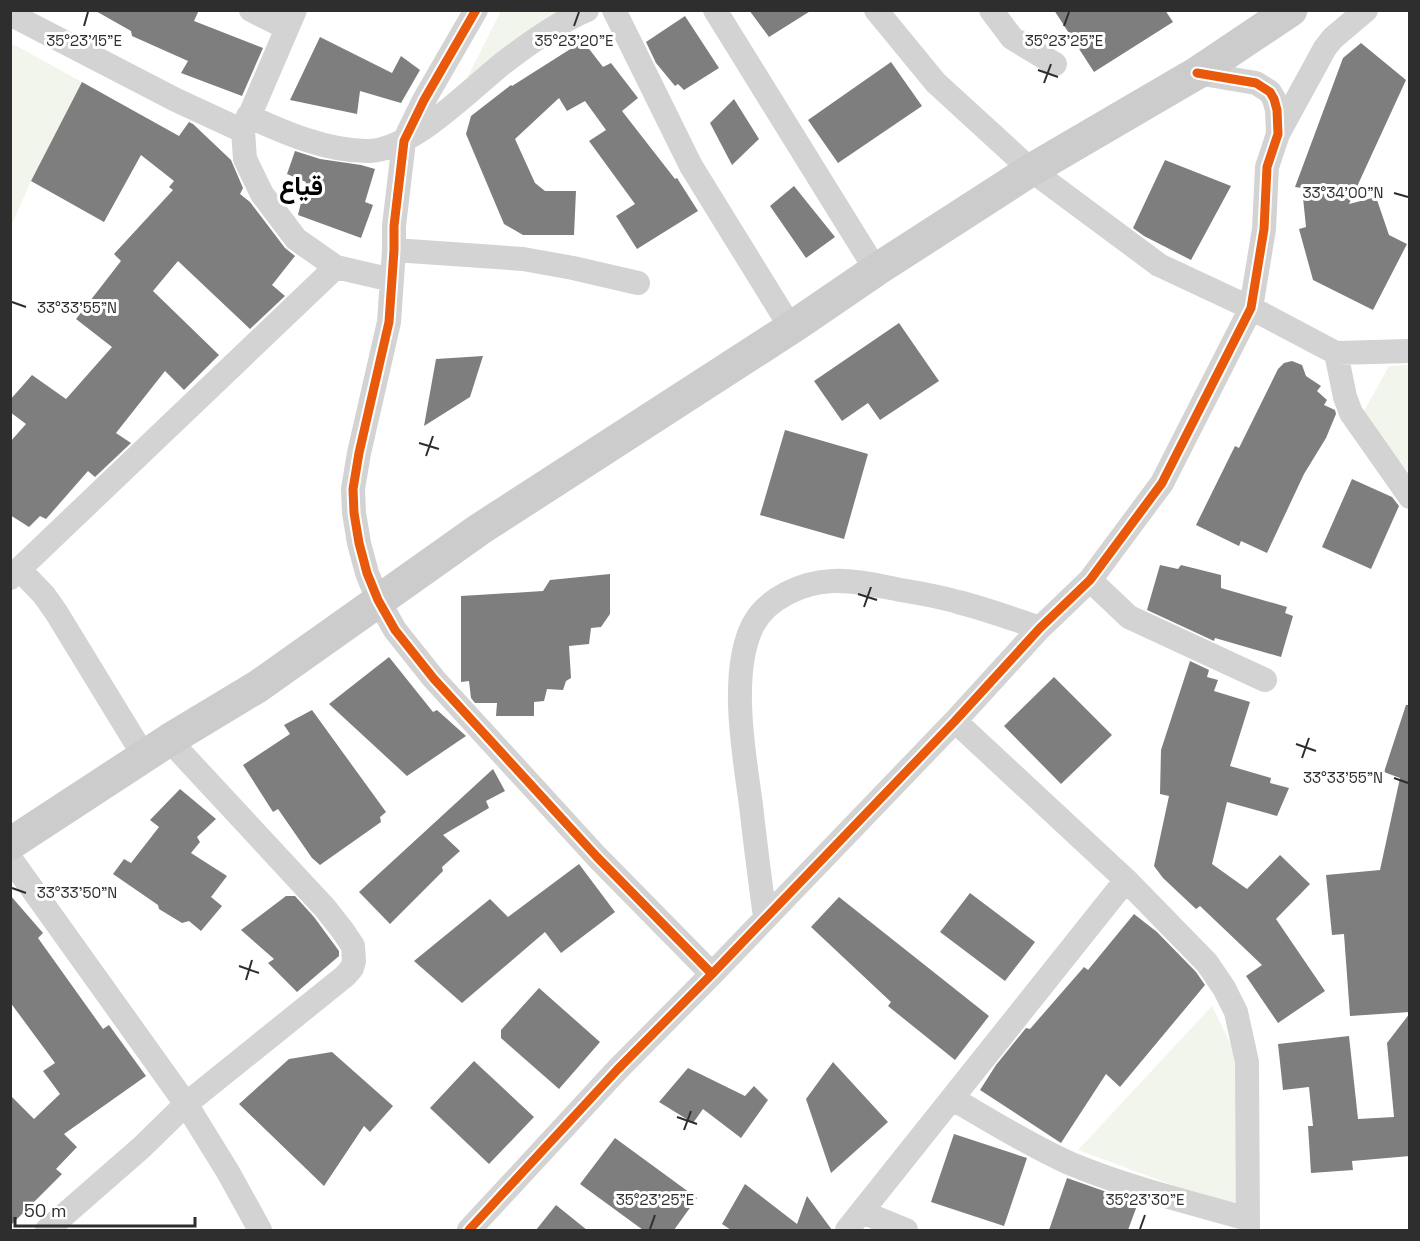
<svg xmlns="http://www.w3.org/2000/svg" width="1420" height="1241" font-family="'Space Grotesk',Vazirmatn,sans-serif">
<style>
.green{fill:#f2f5eb}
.building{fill:#7e7e7e}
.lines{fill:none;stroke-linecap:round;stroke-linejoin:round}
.street{stroke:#d3d3d3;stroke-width:24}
.secondary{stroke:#ccc;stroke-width:33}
.cycleway-casing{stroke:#fff;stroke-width:13}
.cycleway{stroke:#e8590c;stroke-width:9}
.ticks{fill:none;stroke:#2e2e2e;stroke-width:2}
.labels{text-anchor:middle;stroke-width:6;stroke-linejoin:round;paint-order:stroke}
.quarter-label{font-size:26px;font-weight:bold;fill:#000;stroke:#fff}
.ticks-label{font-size:15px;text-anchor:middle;fill:#2e2e2e;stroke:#fff;stroke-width:6;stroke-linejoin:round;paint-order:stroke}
</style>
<rect width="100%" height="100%" fill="#fff"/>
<path class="green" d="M501,11H572L464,84Z
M11,43L82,82L31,181L11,226Z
M1409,365V473L1363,413L1389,366Z
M1212,1006L1239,1061L1245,1212L1078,1150Z"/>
<path class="building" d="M94,10H199L194,21L263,48L242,96L181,73L188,61L132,36L131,31Z
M749,10H812L769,37Z
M1054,10H1165L1173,22L1094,72Z
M685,16L719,68L684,90L678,84L675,86L656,63L646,42Z
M320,37L392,73L401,56L420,70L401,103L360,91L357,114L290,100Z
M583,41L603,67L611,63L638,98L622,111L675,179L677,178L698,211L637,249L616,216L635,204L589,141L606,130L585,101L567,111L559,98L515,139L535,183L545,191H576L574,235H523L504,224L466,134L471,116L511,85L512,86Z
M1361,43L1406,80L1349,204L1376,197L1389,235L1407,244L1373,310L1313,280L1299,229L1306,227L1302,188L1295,187L1343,58Z
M891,62L922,106L838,163L808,120Z
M82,82L179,136L189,122L193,124L231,160L243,188L240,194L250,202L285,248L295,256L272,285L285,296L250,329L178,261L153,291L219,355L184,390L165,371L116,433L131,443L95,477L88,471L46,519L40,516L29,527L10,515V442L26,424L10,412V400L32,375L66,399L112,347L76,319L121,261L114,254L173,190L169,187L174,181L141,155L104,222L31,181Z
M734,99L759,139L732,165L710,123Z
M295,151L320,159L361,165L375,169L365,202L373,205L361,238L298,215L306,182L287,174Z
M1165,160L1231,186L1191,260L1144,236L1133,228Z
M794,186L835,237L806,258L770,206Z
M899,323L939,381L880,420L868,403L842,421L814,381Z
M483,356L470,397L424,426L436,359Z
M1292,361L1302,365L1306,376L1321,386L1317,391L1327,400L1324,405L1335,410L1336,414L1326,438L1304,474L1267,553L1241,541L1239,546L1196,525L1235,446L1239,448L1278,369L1284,363Z
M785,430L868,454L844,539L760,515Z
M1352,479L1392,497L1399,506L1371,569L1322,547Z
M1160,565L1178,569L1181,565L1221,575V588L1287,607L1285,613L1293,616L1281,657L1215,638L1214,641L1147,610Z
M610,574V614L601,627L591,628L589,644L569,646L571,678L566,681L563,690L547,689L544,701L534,702V716H496L497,703H475L471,698L469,681L461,682V596L543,591L550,580Z
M389,657L433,712L437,710L466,736L407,776L329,704Z
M1190,661L1209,670L1207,677L1218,680L1214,691L1250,702L1230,766L1271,778L1270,783L1289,788L1277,816L1227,802L1212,864L1247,889L1280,855L1310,884L1276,919L1325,991L1278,1023L1246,976L1262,965L1200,906L1196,909L1163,878L1154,866L1169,796L1160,794L1161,750Z
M1054,677L1112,735L1061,784L1004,726Z
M1406,705H1410V1012L1350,1016L1344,934L1332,935L1326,875L1380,870L1400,778L1384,772Z
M312,710L386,812L380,817L381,822L320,865L312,858L278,809L273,812L243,765L290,734L284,725Z
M493,769L505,791L486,801L489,808L443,835L460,851L442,867L443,871L390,924L359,892Z
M180,789L216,819L197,837L200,842L191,853L227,876L211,897L222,906L201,931L189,921L182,923L159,909L158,905L113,874L124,859L131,863L159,827L150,820Z
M579,864L615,912L561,953L545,932L462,1003L414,961L490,899L508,917Z
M970,893L1035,942L1005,981L940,932Z
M10,895L43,933L38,938L103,1029L109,1025L146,1076L64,1134L77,1147L56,1169L62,1174L10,1226V1095L34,1119L60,1094L43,1071L55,1063L10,1002Z
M286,896H295L314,917L339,951V956L297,992L268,963L274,959L241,930Z
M839,897L989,1016L955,1060L888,1006L891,1002L811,927Z
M1134,914L1157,932L1196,972L1205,985L1120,1087L1106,1074L1061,1143L980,1090L996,1065L1026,1028L1030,1029L1084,967L1088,970Z
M539,988L600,1042L559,1089L501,1038V1030Z
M1410,1013V1156L1352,1161L1353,1170L1311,1173L1308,1126H1313L1309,1087L1283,1090L1278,1044L1349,1036L1358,1119L1394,1117L1387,1043Z
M332,1052L393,1106L370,1132L364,1126L324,1186L239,1104L289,1059Z
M474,1061L534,1117L489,1164L430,1108Z
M833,1062L888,1122L831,1173L806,1099Z
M688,1068L745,1096L754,1086L768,1100L741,1138L703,1109L693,1123L659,1102Z
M954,1134L1027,1158L1004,1226L931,1202Z
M615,1138L697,1198L674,1230H643L580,1184Z
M1067,1178L1138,1203L1128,1230H1049Z
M745,1184L797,1224L807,1196L832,1230H731L722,1224Z
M556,1205L587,1230H536Z"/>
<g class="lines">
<path class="street" d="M251,10L287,28
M295,10L243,131L245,159L262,194L296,239L336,267L392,280
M476,10L424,100L404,141L394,226V250L389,322L359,453L353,489L354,513L359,543L367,573L378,600L395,630L434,679L597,857L712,974
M614,10L691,166L791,328
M715,10L876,270
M876,10L936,83L1031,170L1159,265L1251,308L1336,353L1410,351
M991,10L1012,38L1055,64
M10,14L176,100L243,131
M248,116C285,133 329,152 370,151C412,149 470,90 502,64C528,44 557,23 587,10
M1278,134L1325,48L1333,38L1366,10
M394,250L523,259L573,268L638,283
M1336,353L1345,397L1351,413L1410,497
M19,569L44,595L56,612L144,756
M10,578L336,267
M1090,580L1129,617L1265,680
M955,721L1126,880L1207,963L1224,988L1236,1012L1247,1062L1248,1230
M10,858L186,1104L228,1172L260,1230
M765,917C760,880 755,842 751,805C744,754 729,672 753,625C767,598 803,582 833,581C854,580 875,585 896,589C916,593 938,596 958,602C986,609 1013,619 1040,628
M953,1099C991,1121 1029,1145 1069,1163C1126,1187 1188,1202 1248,1219
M862,1212L906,1230
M47,1230L142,1147L186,1104L345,976L352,968L354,961L353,946L343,931L325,908L169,740
M469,1230L617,1070L712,974L955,721L1040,628L1090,580L1162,483L1251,308L1264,229L1267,167L1278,134L1277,110L1274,99L1270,92L1256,83L1197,73
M847,1230L1126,880"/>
<path class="secondary" d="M10,844L169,740L257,687L480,529L791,328L876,270L1031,170L1197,73L1291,10"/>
<defs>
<path id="cycleway" d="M476,10L424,100L404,141L394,226V250L389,322L359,453L353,489L354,513L359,543L367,573L378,600L395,630L434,679L597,857L712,974
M469,1230L617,1070L712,974L955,721L1040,628L1090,580L1162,483L1251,308L1264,229L1267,167L1278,134L1277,110L1274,99L1270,92L1256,83L1197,73"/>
</defs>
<use href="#cycleway" class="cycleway-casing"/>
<use href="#cycleway" class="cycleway"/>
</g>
<path class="ticks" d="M84,26L88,12M574,26L579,12M1064,26L1069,12M1038,70L1058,77M1044,83L1051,64M1394,193L1408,197M12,302L26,307M419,443L439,449M426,456L433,436M858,594L877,600M864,607L871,587M1296,744L1316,751M1302,758L1309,738M1394,778L1408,783M12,888L26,893M239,966L259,973M246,980L252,960M677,1117L697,1124M684,1130L691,1111M650,1229L655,1215M1140,1229L1145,1215"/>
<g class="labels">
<g class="quarter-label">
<text x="301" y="195">قياع</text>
</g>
</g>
<g class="ticks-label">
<text x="574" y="46">35°23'20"E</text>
<text x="1064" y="46">35°23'25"E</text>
<text x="84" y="46">35°23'15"E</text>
<text x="1343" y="198">33°34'00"N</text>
<text x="77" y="313">33°33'55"N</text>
<text x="1343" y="783">33°33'55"N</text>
<text x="77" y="898">33°33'50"N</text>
<text x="655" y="1205">35°23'25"E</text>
<text x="1145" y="1205">35°23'30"E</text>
</g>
<rect width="1420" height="1241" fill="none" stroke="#2e2e2e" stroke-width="24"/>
<path d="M15 1217v9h180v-9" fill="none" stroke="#2e2e2e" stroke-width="3"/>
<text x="24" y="1217" font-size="18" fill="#2e2e2e" stroke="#ffffff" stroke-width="4.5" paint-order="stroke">50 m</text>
</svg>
